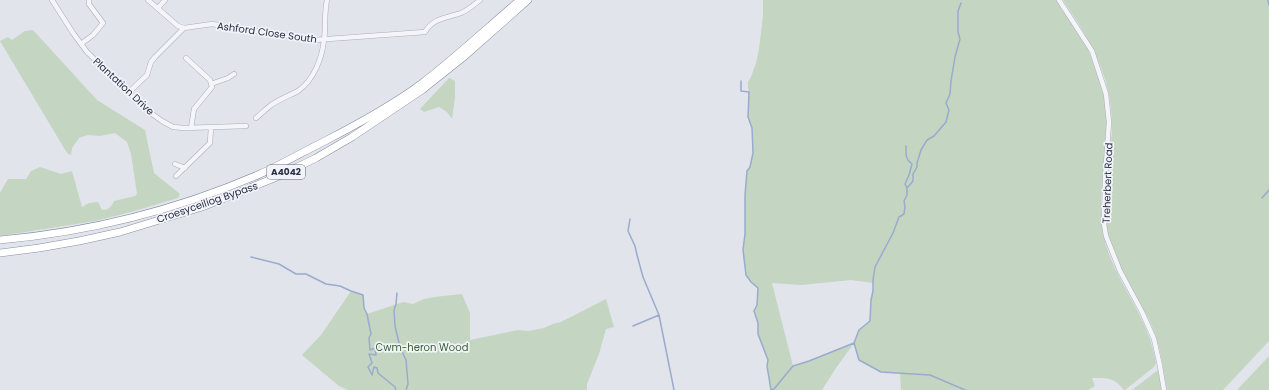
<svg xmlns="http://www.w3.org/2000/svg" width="1269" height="390" font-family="Poppins,sans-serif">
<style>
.green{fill:#c4d5c2;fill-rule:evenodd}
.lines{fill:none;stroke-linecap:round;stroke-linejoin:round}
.stream{stroke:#9aabcd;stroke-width:1.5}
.minor-casing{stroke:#aaadb9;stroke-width:5.5}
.trunk-casing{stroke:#878ea3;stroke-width:8}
.minor{stroke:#f4f5f9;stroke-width:4.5}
.trunk{stroke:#fff;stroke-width:7}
.labels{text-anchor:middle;stroke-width:3.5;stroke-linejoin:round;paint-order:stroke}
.shield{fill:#f1f3f8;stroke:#64697a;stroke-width:1}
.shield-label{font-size:9px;font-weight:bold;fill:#282e44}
.street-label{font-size:10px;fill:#282e44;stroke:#f1f3f8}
.park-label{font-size:10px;fill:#366134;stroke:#f1f3f8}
</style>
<rect width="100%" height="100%" fill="#e1e4eb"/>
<path class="green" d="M763,0H1056C1064,14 1075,26 1083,40C1095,62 1107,96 1107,121C1107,148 1102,175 1101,202C1101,215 1101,227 1104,238C1115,283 1149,316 1156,363L1154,367L1125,390H1124C1114,377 1107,378 1092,378L1095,386L1088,390H901L900,373L881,372L859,360L854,343L836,368L822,390H771L767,366L768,360L758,334V323L754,311L757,305L758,289L751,282L746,275L743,250L745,234V195L747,171L750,167L753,153L752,128L748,117L749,92L748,88V82L751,77L756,63L759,49L763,16ZM851,280L873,283V291L871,300L870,321L859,330L854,343L809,361L793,366L772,283L801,285Z
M1063,0H1269V341L1223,390H1167C1163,366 1160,342 1149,320C1135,292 1115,264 1108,233C1106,224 1107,215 1107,206C1107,195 1107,184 1108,173C1108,163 1110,153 1111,143C1117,85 1094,46 1063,0Z
M33,30L97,100L145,130L154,173L180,194L178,198L131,212L95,221L0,236V193L8,179H26L31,171L40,167L61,174L72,171L82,207L89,203L98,202L102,210C109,210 111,207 114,201L135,196L137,194L131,154L127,142L115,133L100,136L88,135L79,138L72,148L71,155L68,154L64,148L0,41L8,37L12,40L25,31Z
M449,78L455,81V97L452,119L447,112L439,107L424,112L420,109Z
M351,291L363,295L364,308L367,314L403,302L413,304L424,299L434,297L462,294L470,313V340L518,330L528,331L544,328L553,324L561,322L606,299L614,327L606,329L599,354L587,384V390H348L339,386L302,355L321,335Z
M1269,356V390H1237Z
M1158,370L1162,390H1132Z"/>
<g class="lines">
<path class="stream" d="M1268,0L1269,5
M741,81V91L749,92L748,117L752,128L753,153L750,167L747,171L745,195V234L743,250L746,275L751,282L758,288L757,305L754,311L758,323V334L768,360L767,366L771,390
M906,146C906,154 905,159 912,164L909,175L905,184L907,188
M1262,198L1269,190
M630,219L628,231L635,246L637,255L643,277L659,315L674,390
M251,257L279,264L296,274H306L326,284L340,286L351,291L363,295L364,308L367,314L371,334L369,338L370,350L375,348L376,355L369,354L372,363L368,367L372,375L374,367L377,368L378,373L395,387L396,390
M397,293L396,304L394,310L395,326L400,347L406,360L408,384L406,390
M633,326L659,315
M854,343L859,360L881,372L930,375L965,390
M771,390L774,389L793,366L809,361L854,343L859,330L870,321L871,300L873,291V280L875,267L893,233L899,217L904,214L905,207L904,201L907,195V188L913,181V174L917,167V163L921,150L927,140L934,136L946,122L949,110L946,103L950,94L951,81L955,57L960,39L958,32V11L961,3"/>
<defs>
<path id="minor" d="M52,0L73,33L87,52L148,111L162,121L173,127L184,128L246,126
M148,0L178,26L184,28L212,24L314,40L425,32C433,18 447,18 461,13C468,10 474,5 480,0
M1059,0L1092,51L1106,94L1109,122L1105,179L1104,224L1106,236L1120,271L1142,312L1154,339L1160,366L1164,390
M158,8L165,0
M81,44L93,35L103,23L89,4V0
M186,58L210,80L212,87L194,109L191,128
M211,84L228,78L234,74
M129,92L147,75L151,62L155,57L184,28
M256,118C261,114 266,109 270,106C279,99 289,96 298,91C314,80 322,58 324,40C326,27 324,13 327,0
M175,164L185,168
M176,176L210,143L211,127"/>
<path id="trunk" d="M0,240C89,232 177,210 260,174C282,164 303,152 325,141C358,124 391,106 421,84C455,58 487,28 520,0
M0,253L39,248L79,241L120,232L202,207L240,192L279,176L316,158L352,137L422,90L466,55L528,0"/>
</defs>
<use href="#minor" class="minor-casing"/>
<use href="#trunk" class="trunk-casing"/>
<use href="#minor" class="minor"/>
<use href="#trunk" class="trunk"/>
</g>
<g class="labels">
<rect class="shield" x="267" y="165" width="38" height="14" rx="3"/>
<g class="shield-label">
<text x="286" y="175">A4042</text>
</g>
<g class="street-label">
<text transform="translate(267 32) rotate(8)" y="4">Ashford Close South</text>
<text transform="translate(124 86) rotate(43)" y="4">Plantation Drive</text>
<text transform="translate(1107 183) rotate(-88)" y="4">Treherbert Road</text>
<text transform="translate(207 202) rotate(-19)" y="4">Croesyceiliog Bypass</text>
</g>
<g class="park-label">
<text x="422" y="351">Cwm-heron Wood</text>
</g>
</g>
</svg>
